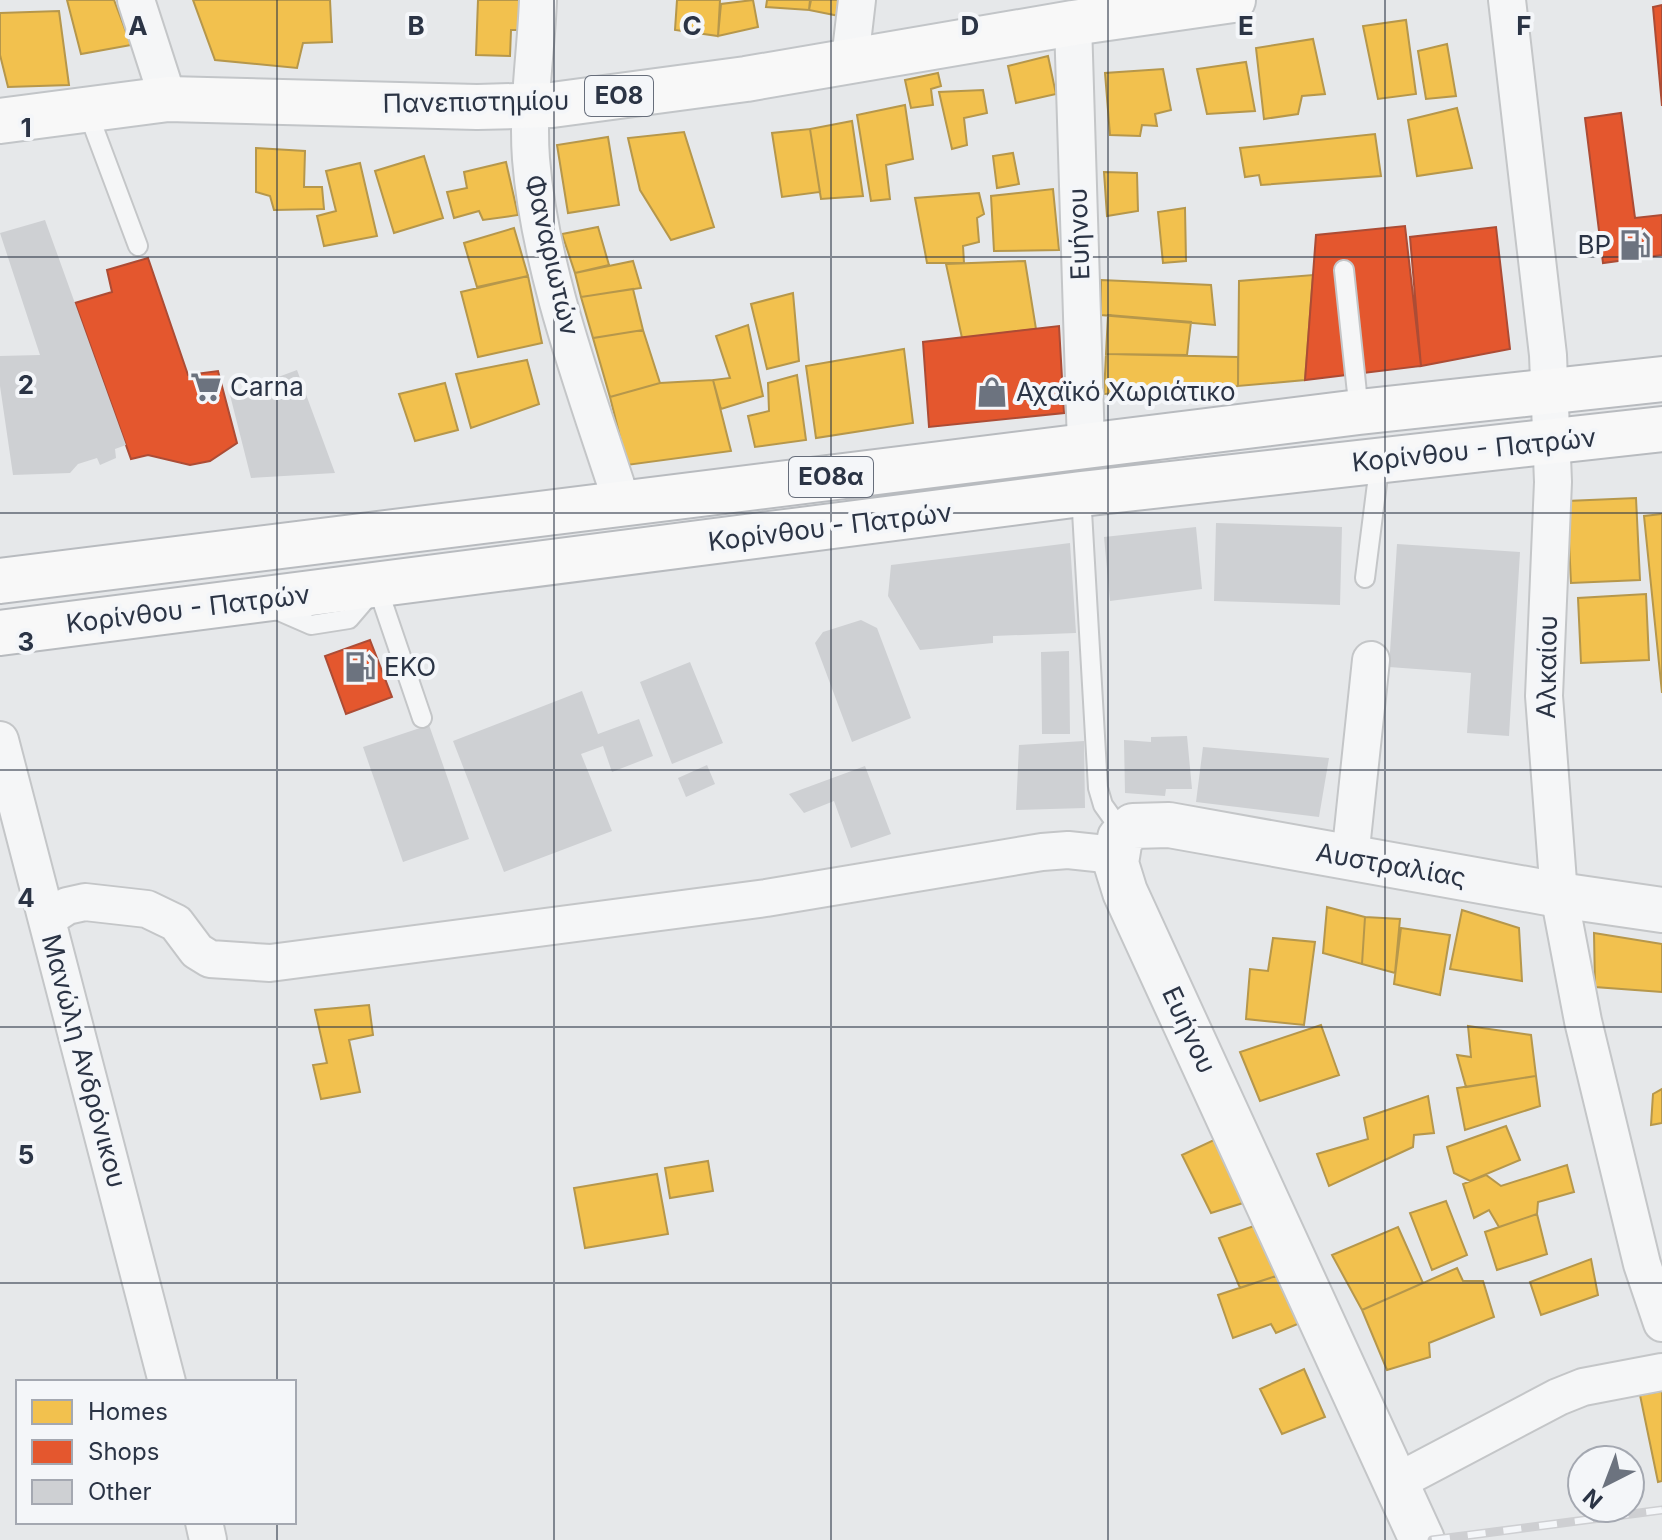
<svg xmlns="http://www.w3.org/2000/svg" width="1662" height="1540" font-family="Inter,sans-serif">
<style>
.homes{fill:#f2c14e;stroke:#b6974b;stroke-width:2}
.shops{fill:#e4572e;stroke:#ac4c35;stroke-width:2}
.building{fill:#ced0d3}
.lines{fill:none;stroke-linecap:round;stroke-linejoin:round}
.service-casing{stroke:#c4c6c8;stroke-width:22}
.minor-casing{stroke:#c4c6c8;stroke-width:40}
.tertiary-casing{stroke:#c4c6c8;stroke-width:48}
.primary-casing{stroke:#c2c5c8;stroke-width:48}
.trunk-casing{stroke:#b8bbbf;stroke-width:48}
.service{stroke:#f5f6f7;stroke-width:18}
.minor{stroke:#f5f6f7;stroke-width:36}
.tertiary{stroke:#f5f6f7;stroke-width:44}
.primary{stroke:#f8f8f8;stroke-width:44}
.trunk{stroke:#f8f8f8;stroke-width:44}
.rail-casing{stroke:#cecfd2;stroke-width:9}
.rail{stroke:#f4f6f9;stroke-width:6;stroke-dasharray:18;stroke-linecap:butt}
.grid{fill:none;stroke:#2b3445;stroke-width:2;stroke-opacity:0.55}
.labels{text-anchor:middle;stroke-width:8;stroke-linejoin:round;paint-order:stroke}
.shield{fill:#f4f6f9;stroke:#676e7b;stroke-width:2}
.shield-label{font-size:24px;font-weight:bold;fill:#2b3445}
.street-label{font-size:26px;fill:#2b3445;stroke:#f4f6f9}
.poi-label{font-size:26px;fill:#2b3445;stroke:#f4f6f9;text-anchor:start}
.grid-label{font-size:26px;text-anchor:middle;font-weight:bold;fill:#2b3445;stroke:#f4f6f9;stroke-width:8;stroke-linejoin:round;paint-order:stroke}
</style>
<rect width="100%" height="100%" fill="#e6e8ea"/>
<path class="homes" d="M67,0H114L131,45L81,54Z
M193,0H330L332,42L303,43L297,68L215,60Z
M478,0H523L522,30H511L510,56L476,55Z
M677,0H720L718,36L675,30Z
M753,0L758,27L718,36L721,4Z
M767,0H810L809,10L766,7Z
M811,0H850L849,18L809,10Z
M59,11L69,85L8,87L0,55V13Z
M1406,20L1416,94L1378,99L1363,26Z
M1313,39L1325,94L1302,96L1298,114L1264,119L1256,48Z
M1447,44L1456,96L1426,99L1418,51Z
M1048,56L1056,94L1016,103L1008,66Z
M1246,62L1255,111L1207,114L1197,69Z
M1163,69L1171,110L1155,114L1157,126L1142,125L1140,136L1110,135L1105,73Z
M938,73L941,86L931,89L933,105L911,108L905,80Z
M983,90L987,113L964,118L967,145L952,149L939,92Z
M905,105L913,159L886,165L890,199L871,201L857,115Z
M1457,108L1472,168L1417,176L1408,120Z
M852,121L863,196L821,199L810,129Z
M810,129L820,192L782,197L772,133Z
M684,132L714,227L671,240L640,190L628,138Z
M1375,134L1381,176L1261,185L1259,175L1245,177L1240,148Z
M608,137L619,205L568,213L557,145Z
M256,148L305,151L304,187H322L324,209L274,210L270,196L256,192Z
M1013,153L1019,184L997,188L993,156Z
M424,156L443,218L394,233L375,171Z
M506,162L518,215L483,220L479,211L454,218L447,192L467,188L464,172Z
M360,163L377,236L324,246L317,216L336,211L326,171Z
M1104,172L1137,173L1138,211L1107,216Z
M1053,189L1059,250L994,251L991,196Z
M979,193L984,214L977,218L979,242L963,246L964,263H927L915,198Z
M1185,208L1186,261L1163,263L1158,212Z
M598,227L609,265L575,273L562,234Z
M514,228L528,276L477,287L464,243Z
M633,261L641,288L581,297L575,273Z
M1025,261L1036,329L962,338L946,264Z
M1313,275L1305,380L1238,386L1239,281Z
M528,276L542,343L478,357L461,292Z
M1101,280L1211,285L1215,325L1101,315Z
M633,289L643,330L593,338L581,297Z
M793,293L799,361L767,369L751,304Z
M1108,315L1191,322L1187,355L1106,354Z
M748,325L763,396L721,409L713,380L730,378L716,336Z
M643,330L660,383L610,397L593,338Z
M904,349L913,423L816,438L806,366Z
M1106,354L1238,357V386L1104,394Z
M527,360L539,404L471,428L456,374Z
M797,375L806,440L755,447L748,416L769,411L768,383Z
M713,380L731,451L627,465L610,397L660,383Z
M445,383L458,430L415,441L399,394Z
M1636,498L1640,580L1571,583L1567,501Z
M1662,514V693L1644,516Z
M1646,594L1649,660L1581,663L1578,598Z
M1327,907L1365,917L1362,964L1323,953Z
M1462,910L1519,928L1522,981L1450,969Z
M1365,917L1400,919L1395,973L1362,964Z
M1401,928L1450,935L1440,995L1394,984Z
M1594,933L1662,944V992L1595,987Z
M1273,938L1315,942L1304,1025L1246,1019L1250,969L1268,971Z
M369,1005L373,1035L349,1040L360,1092L321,1099L313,1065L327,1063L315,1010Z
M1321,1025L1339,1075L1260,1101L1240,1052Z
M1468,1026L1531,1035L1536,1076L1466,1087L1457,1055L1471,1057Z
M1536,1076L1540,1106L1465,1130L1457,1088Z
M1662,1089V1123L1651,1125L1653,1094Z
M1428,1096L1434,1133L1414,1135L1413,1147L1329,1186L1317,1154L1368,1139L1364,1118Z
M1506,1126L1520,1160L1470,1181L1454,1173L1447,1147Z
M1216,1139L1243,1203L1211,1213L1182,1155Z
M708,1161L713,1191L670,1198L665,1168Z
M1567,1165L1574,1192L1538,1202L1537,1214L1499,1227L1489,1210L1474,1218L1463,1184L1486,1175L1501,1186Z
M657,1174L668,1234L585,1248L574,1188Z
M1446,1201L1467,1255L1432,1270L1410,1213Z
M1537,1214L1547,1254L1497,1270L1485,1232Z
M1254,1226L1276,1276L1240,1288L1219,1238Z
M1398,1227L1423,1283L1362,1310L1332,1255Z
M1591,1259L1598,1295L1541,1315L1530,1282Z
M1457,1268L1463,1281H1483L1494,1317L1429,1343L1430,1357L1387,1370L1362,1310Z
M1276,1276L1300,1323L1276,1333L1271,1324L1233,1338L1218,1295Z
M1304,1369L1325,1417L1282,1434L1260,1389Z
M1662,1391V1481L1658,1482L1640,1395Z"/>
<path class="shops" d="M1662,5V106L1653,7Z
M1621,113L1635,218L1662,215V255L1603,263L1585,118Z
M1405,226L1421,366L1305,380L1316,235Z
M1496,227L1510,349L1421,366L1410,237Z
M148,258L188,375L218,371L237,443L210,461L190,465L148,455L131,459L75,303L112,292L107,270Z
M1059,326L1064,413L929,427L923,342Z
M370,640L392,697L346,714L325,656Z"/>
<path class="building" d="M45,220L126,445L115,449L116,458L100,465L97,458L78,464L70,473L13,475L0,386V356L40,355L0,233Z
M297,370L335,473L251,478L230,395Z
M1216,523L1342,527L1340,605L1214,601Z
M1196,527L1202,589L1110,601L1104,537Z
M1070,543L1076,633L993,636V643L920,650L888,596L891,565Z
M1397,544L1520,552L1509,736L1467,733L1471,673L1389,667Z
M861,620L877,628L911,718L852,742L815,643L823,632Z
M1069,651L1070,734H1042L1041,652Z
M690,662L723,743L672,764L640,682Z
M582,691L598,734L639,719L653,756L612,772L603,746L581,754L612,831L504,872L453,741Z
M429,725L469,839L403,862L363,747Z
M1187,736L1192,789H1166L1165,796L1125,793L1124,740L1151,742V737Z
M1084,741L1085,808L1016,810L1019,745Z
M1203,747L1329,758L1319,817L1196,802Z
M707,765L715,784L686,797L678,778Z
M865,766L891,834L851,848L834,801L804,813L789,794Z"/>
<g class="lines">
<defs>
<path id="service" d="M87,110L138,246
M1344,270L1359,412
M1081,494L1098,788L1103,805L1123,833
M1365,578L1380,460
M377,586L422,718
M272,608L311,625L349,619L373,591"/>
<path id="minor" d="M136,0L168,99
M538,0C536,53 527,107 531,159C540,273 587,394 622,503
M1507,0L1548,355L1553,482L1544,696L1559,895L1583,1021L1642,1264L1662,1323
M1073,23L1086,446
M850,60L857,0
M0,740L167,1382
M1350,858L1371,660
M47,919L67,906L85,902L147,909L176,923L197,951L210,959L270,963L766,898L1042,852L1068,850L1115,855
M1395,1483L1558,1397L1583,1387L1662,1372
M204,1522L208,1540"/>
<path id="tertiary" d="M1422,1540L1125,892L1116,863L1120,838L1133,826L1169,825L1559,895L1662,910"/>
<path id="primary" d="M0,121L168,99L477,107L552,105L746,79L1073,23L1233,0"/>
<path id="trunk" d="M0,581L1359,412L1662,379
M0,633L1081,494L1662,429"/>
</defs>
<use href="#service" class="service-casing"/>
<use href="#minor" class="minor-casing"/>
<use href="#tertiary" class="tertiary-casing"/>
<use href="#primary" class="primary-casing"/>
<use href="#trunk" class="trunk-casing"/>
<use href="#service" class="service"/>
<use href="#minor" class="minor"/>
<use href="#tertiary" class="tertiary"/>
<use href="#primary" class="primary"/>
<use href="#trunk" class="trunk"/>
<defs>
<path id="rail" d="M1432,1540L1662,1510"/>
</defs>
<use href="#rail" class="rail-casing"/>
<use href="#rail" class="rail"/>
</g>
<path class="grid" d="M277,0V1382M554,0V1540M831,0V1540M1108,0V1540M1385,0V1540M0,257H1662M0,513H1662M0,770H1662M0,1027H1662M0,1283H1662M277,1522V1540"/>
<defs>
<symbol id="fuel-bare" viewBox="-9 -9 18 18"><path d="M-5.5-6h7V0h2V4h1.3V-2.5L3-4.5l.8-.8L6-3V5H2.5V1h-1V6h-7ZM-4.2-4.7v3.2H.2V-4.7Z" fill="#6c737f" stroke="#f4f6f9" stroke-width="2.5" paint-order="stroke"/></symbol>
<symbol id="supermarket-bare" viewBox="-9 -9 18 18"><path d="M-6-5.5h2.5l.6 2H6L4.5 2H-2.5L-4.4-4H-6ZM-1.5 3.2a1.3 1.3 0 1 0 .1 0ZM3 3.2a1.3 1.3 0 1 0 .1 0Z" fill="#6c737f" stroke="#f4f6f9" stroke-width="2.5" paint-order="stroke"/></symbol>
<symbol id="shop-bare" viewBox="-9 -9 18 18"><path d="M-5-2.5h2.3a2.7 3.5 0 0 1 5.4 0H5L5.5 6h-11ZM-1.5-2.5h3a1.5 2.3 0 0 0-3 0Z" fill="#6c737f" stroke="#f4f6f9" stroke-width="2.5" paint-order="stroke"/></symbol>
</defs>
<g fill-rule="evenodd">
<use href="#fuel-bare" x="1613" y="223" width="44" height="44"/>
<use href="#supermarket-bare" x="184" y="365" width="44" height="44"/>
<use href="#shop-bare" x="970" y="370" width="44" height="44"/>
<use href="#fuel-bare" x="338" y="645" width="44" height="44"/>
</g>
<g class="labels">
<g class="shield">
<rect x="585" y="76" width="68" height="40" rx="6"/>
<rect x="789" y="457" width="84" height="40" rx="6"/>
</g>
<g class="shield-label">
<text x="619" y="104">ΕΟ8</text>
<text x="831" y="485">ΕΟ8α</text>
</g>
<g class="street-label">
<text transform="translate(476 102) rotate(-1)" y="9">Πανεπιστημίου</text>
<text transform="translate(1079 234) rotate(-92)" y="9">Ευήνου</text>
<text transform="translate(552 255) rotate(77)" y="9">Φαναριωτών</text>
<text transform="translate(1474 450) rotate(-6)" y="9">Κορίνθου - Πατρών</text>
<text transform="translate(830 527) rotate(-7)" y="9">Κορίνθου - Πατρών</text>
<text transform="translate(188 609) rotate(-7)" y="9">Κορίνθου - Πατρών</text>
<text transform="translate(1547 667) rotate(-89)" y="9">Αλκαίου</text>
<text transform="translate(1391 865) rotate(10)" y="9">Αυστραλίας</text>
<text transform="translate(1189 1030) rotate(65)" y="9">Ευήνου</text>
<text transform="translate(84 1061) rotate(75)" y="9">Μανώλη Ανδρόνικου</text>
</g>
<g class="poi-label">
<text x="1611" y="254" text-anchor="end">BP</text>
<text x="230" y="396">Carna</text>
<text x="1016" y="401">Αχαϊκό Χωριάτικο</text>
<text x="384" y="676">EKO</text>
</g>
</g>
<g class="grid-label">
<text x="138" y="35">A</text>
<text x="416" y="35">B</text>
<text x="692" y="35">C</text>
<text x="970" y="35">D</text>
<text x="1246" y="35">E</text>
<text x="1524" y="35">F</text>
<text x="26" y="137">1</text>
<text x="26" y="394">2</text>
<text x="26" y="651">3</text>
<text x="26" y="907">4</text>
<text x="26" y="1164">5</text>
</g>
<rect x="16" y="1380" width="280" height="144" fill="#f4f6f9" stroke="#a4a8b1" stroke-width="2"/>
<rect x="32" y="1400" width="40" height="24" fill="#f2c14e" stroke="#a4a8b1" stroke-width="2"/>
<text x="88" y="1420" font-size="24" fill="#2b3445">Homes</text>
<rect x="32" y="1440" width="40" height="24" fill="#e4572e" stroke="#a4a8b1" stroke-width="2"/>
<text x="88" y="1460" font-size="24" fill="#2b3445">Shops</text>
<rect x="32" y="1480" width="40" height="24" fill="#ced0d3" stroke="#a4a8b1" stroke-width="2"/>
<text x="88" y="1500" font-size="24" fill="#2b3445">Other</text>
<g transform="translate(1606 1484) rotate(222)"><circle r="38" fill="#f4f6f9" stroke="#a4a8b1" stroke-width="2"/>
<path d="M0-6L14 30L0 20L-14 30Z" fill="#6c737f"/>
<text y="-12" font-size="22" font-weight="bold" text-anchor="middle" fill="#2b3445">N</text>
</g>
</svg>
